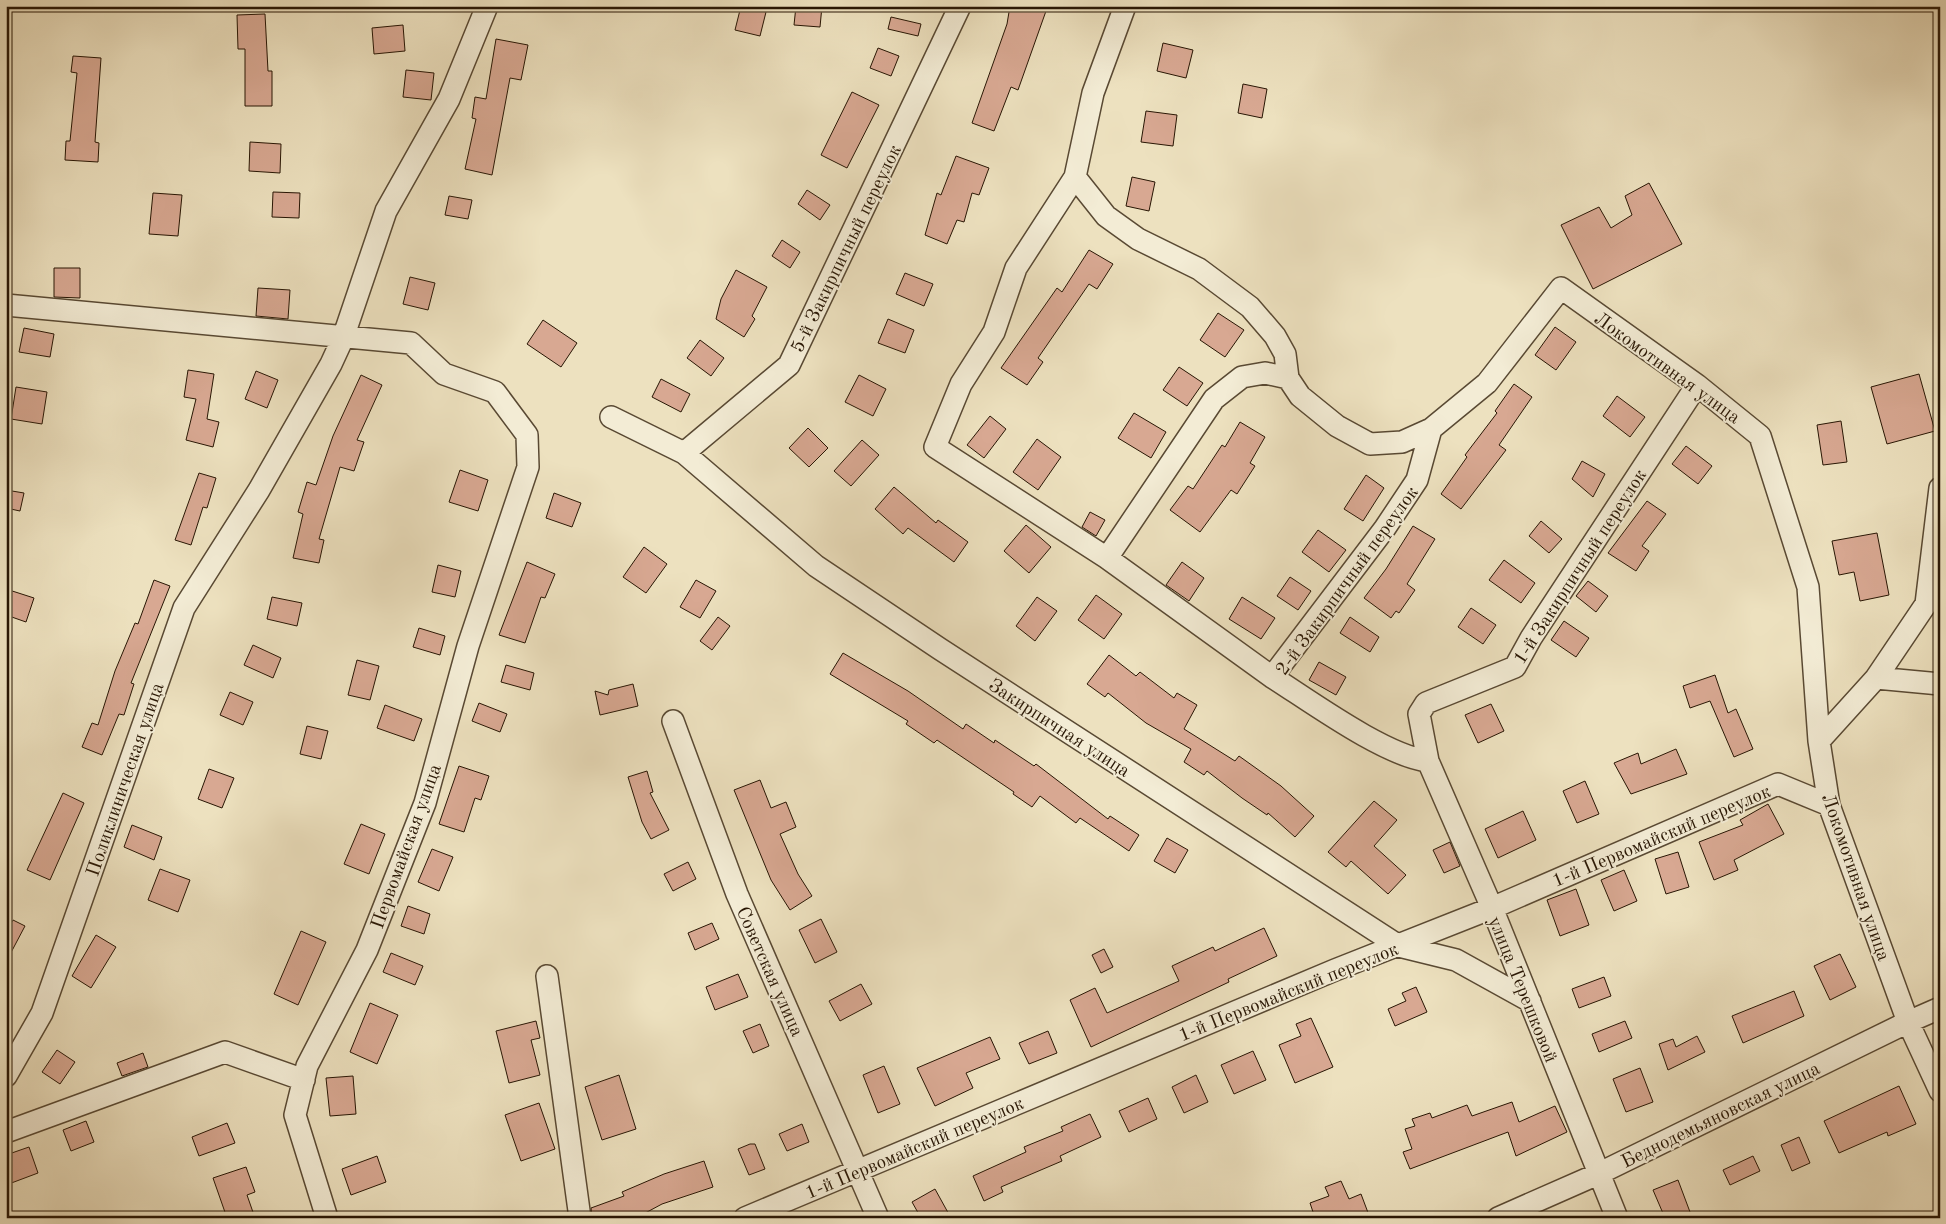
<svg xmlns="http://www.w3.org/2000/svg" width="1946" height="1224" font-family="'Old Standard TT',serif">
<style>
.building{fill:#d8a892;stroke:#281604}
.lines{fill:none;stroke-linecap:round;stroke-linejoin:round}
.minor-casing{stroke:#594933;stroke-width:24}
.minor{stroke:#f3ecd5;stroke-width:21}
.labels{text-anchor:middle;stroke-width:4;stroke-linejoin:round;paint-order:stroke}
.street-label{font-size:19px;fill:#281604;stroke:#f3ecd5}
</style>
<rect width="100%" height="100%" fill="#ede1bf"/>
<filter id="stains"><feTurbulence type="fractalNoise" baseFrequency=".004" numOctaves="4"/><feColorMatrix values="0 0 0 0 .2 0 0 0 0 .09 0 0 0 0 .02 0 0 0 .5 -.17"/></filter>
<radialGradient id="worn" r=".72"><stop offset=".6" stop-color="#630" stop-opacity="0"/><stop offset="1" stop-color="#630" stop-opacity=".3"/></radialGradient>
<path class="building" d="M741,6L766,12L760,36L735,30Z
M796,6H822L820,27L794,25Z
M1010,6H1029L1046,11L1018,90L1011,87L994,131L972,123L1007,24Z
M265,14L268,71H272V106H245V49H238L237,15Z
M891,17L921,24L918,36L888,29Z
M403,25L405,51L374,54L372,28Z
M496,39L528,45L521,80L510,78L492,175L465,169L476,119L472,118L475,97L486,99Z
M1163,43L1193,50L1186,78L1157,71Z
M878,48L899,56L891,76L870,68Z
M73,56L101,58L95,142L99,143L98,162L65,160L66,141H70L77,73L71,72Z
M406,70L434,73L431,100L403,97Z
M1243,84L1267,89L1262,118L1238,113Z
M852,92L879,105L847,168L821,155Z
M1146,111L1177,115L1173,146L1141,142Z
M250,142L281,144L280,173L249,171Z
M956,156L989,168L979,195L972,193L964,222L957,220L947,244L925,235L937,193L941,195Z
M1132,177L1155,182L1149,211L1126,206Z
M1649,183L1682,244L1593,289L1561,225L1599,207L1611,228L1632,215L1625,196Z
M807,190L830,205L820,220L798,204Z
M273,192L300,193L299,218L272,217Z
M153,193L182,195L178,236L149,234Z
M449,196L472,200L468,219L445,215Z
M782,240L800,252L790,268L772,256Z
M1089,250L1113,264L1097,289L1089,284L1038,358L1043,362L1027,385L1001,368L1057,288L1062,292Z
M54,268H80V298L54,297Z
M736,270L767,287L752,316L755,319L744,337L716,319L721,299Z
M905,273L933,284L924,306L896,294Z
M410,277L435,283L428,310L403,304Z
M258,288L290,290L288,319L256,316Z
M1218,313L1244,330L1225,357L1200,340Z
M888,319L914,330L905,353L878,343Z
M543,320L577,343L561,367L527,344Z
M1555,327L1576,342L1556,370L1535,355Z
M24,328L54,334L50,357L19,352Z
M700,340L724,358L711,376L687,358Z
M1179,367L1203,383L1187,406L1163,390Z
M188,370L214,374L207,419L219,422L213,447L186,440L196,399L184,397Z
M256,371L278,380L267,408L245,399Z
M1919,374L1935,431L1887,444L1871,387Z
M361,375L382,385L357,440L364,442L354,471L340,467L319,539L324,540L319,563L293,558L303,514L298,512L307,482L316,485L333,436Z
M859,375L886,389L873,416L845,402Z
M661,379L690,394L681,412L652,397Z
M1514,384L1532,397L1499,445L1506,450L1461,509L1441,494L1467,457L1465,455L1497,413L1495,411Z
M16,387L47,392L42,424L11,419Z
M1617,396L1645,417L1630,437L1603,416Z
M1134,413L1166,432L1151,458L1118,438Z
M990,416L1006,429L984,458L967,445Z
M1841,421L1847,462L1823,465L1817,425Z
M1240,422L1265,437L1250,463L1255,466L1237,494L1231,490L1200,532L1170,510L1188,486L1193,489L1222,445L1225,447Z
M808,428L828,448L809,467L789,448Z
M1037,439L1061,457L1038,490L1013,472Z
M862,440L879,455L851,486L834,471Z
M1686,446L1712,466L1698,484L1672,464Z
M1582,461L1605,474L1593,497L1572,479Z
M460,470L488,480L478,511L449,502Z
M199,473L216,478L207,508L203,507L191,545L175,540Z
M1366,475L1384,488L1363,521L1344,509Z
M894,487L936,523L938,520L968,542L954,562L908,528L903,534L875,509Z
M6,490L24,493L20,511L6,508Z
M554,493L581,503L572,527L546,518Z
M1647,501L1666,514L1642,546L1649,551L1636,571L1608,553Z
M1090,512L1105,520L1096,536L1082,527Z
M1541,521L1562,539L1549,553L1529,536Z
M1026,525L1051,547L1029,573L1004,551Z
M1413,526L1435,539L1407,584L1415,590L1399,613L1396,611L1391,618L1364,598L1386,569Z
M1318,530L1346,550L1329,572L1302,552Z
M1877,533L1889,595L1860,601L1854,572L1839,575L1832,541Z
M644,547L667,564L646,593L623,577Z
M1504,560L1535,583L1521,603L1489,580Z
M527,562L555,574L545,598L541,597L525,643L499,635Z
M1182,562L1204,578L1189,601L1166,585Z
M438,565L461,571L455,597L432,592Z
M1290,577L1311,591L1298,610L1277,596Z
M154,580L170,586L131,683L134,684L124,715L119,714L102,755L82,747L92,723L98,725L115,671L135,623L138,624Z
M696,580L716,591L700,618L680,607Z
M1588,581L1608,596L1596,612L1576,596Z
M6,589L34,598L26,622L6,615Z
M1096,595L1122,614L1104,639L1078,620Z
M272,597L302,603L297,626L267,619Z
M1037,597L1057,611L1035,641L1016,626Z
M1242,597L1275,618L1261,639L1229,619Z
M1471,608L1496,625L1483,644L1458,627Z
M718,617L730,626L712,650L700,641Z
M1350,617L1379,637L1370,652L1340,633Z
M1564,621L1589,638L1576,657L1551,640Z
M419,628L445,636L440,655L413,647Z
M253,645L281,658L273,678L244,665Z
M843,653L908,691L963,729L966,724L994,743L995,740L1034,766L1036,764L1108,819L1110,816L1139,835L1129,851L1080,818L1076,823L1040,796L1032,807L1013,794L1014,792L937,740L934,743L906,724L908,721L830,674Z
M1109,655L1136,676L1140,672L1174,698L1177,693L1197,705L1184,729L1235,761L1239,756L1281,786L1314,816L1295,837L1268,813L1267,815L1242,798L1207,771L1204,775L1184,762L1191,749L1146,723L1108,693L1105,697L1087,684Z
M357,660L379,666L370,700L348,695Z
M1319,662L1346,677L1336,695L1309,680Z
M506,665L534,673L530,690L501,682Z
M1715,675L1728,713L1736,709L1753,749L1734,757L1710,701L1690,708L1683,686Z
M633,684L638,706L600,715L595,691L608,695L609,690Z
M230,692L253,702L243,725L220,715Z
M479,703L507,714L500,732L472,721Z
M1491,704L1504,731L1478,743L1465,715Z
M385,705L422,719L414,741L377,728Z
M307,726L328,731L321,759L300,754Z
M1676,749L1687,774L1631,794L1614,763L1638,753L1641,764Z
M459,766L489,776L481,800L475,798L464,832L439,824Z
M209,769L234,778L222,808L198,799Z
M647,771L653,792L650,793L669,830L651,839L642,822L628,777Z
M760,780L771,808L786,802L796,827L780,834L798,874L812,896L790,910L771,880L734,790Z
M1585,781L1599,814L1577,823L1563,791Z
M63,793L84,803L50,880L27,870Z
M1374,801L1397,820L1374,846L1406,875L1388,894L1351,861L1346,867L1328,852Z
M1768,804L1784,834L1734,860L1738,870L1714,880L1699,842L1743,825L1740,820Z
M1523,811L1536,840L1498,858L1485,829Z
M361,824L385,834L369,874L344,864Z
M132,825L162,837L154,860L124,847Z
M1167,838L1188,850L1175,873L1154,861Z
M1450,842L1460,866L1444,873L1433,850Z
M432,849L453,857L439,891L418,882Z
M1678,852L1689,887L1666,894L1655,859Z
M688,862L696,879L673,891L664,874Z
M160,869L190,880L178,912L148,900Z
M1624,870L1637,901L1614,911L1601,880Z
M1576,889L1589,925L1560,936L1547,900Z
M408,906L430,914L424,934L401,926Z
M821,919L837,952L815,963L799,930Z
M13,920L25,926L6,962V932Z
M712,923L719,939L695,950L688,933Z
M1264,928L1277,956L1228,979L1229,982L1091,1047L1070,1000L1095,988L1107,1013L1179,981L1172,966L1213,947L1215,951Z
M301,931L326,942L298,1005L274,994Z
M96,935L116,947L91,988L72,976Z
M1104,949L1113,967L1101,973L1092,955Z
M391,953L423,966L415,985L383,972Z
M1840,954L1856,987L1830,1000L1814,966Z
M738,974L748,997L715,1010L706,987Z
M1604,977L1611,996L1579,1008L1572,989Z
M861,984L872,1004L840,1021L829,1001Z
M1416,987L1427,1012L1395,1026L1388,1009L1406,1001L1402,993Z
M1794,991L1804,1016L1743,1043L1732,1016Z
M370,1003L398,1015L377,1064L350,1052Z
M1311,1018L1333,1067L1295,1083L1279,1045L1301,1036L1296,1024Z
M536,1021L540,1038L531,1040L540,1075L509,1083L496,1031Z
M1625,1021L1632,1038L1599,1052L1592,1034Z
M760,1024L769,1046L753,1053L743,1031Z
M1048,1031L1057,1053L1029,1064L1019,1043Z
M1697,1036L1705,1052L1668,1070L1659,1044L1673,1039L1676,1047Z
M990,1037L1000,1059L966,1073L973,1088L935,1106L917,1068Z
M57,1050L75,1062L60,1084L42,1072Z
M1253,1051L1266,1080L1234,1094L1221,1065Z
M143,1053L148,1067L122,1076L117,1063Z
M884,1066L900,1104L878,1113L863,1075Z
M1640,1068L1653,1102L1626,1112L1613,1079Z
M619,1075L636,1129L602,1140L585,1087Z
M1196,1075L1208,1102L1184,1113L1172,1087Z
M353,1076L356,1114L330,1116L326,1078Z
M1899,1086L1916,1124L1888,1136L1887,1132L1839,1153L1824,1121Z
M1148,1098L1157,1119L1129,1132L1119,1111Z
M1512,1102L1519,1122L1555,1106L1567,1132L1516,1156L1508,1132L1410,1169L1403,1152L1412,1149L1405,1129L1415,1126L1412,1119L1430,1113L1432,1118L1467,1105L1472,1116Z
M539,1103L555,1149L521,1161L505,1115Z
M1090,1114L1101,1137L1060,1156L1062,1161L1001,1187L1003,1192L984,1201L973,1176L1026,1152L1024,1147L1063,1131L1061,1127Z
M86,1121L94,1142L71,1151L63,1130Z
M227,1123L235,1143L199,1156L192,1137Z
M802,1124L809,1142L787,1151L779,1134Z
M1799,1137L1810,1163L1792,1171L1781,1145Z
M750,1144H755L765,1169L749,1175L738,1149Z
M29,1147L38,1173L6,1185V1155Z
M377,1156L386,1182L351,1195L342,1169Z
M1753,1156L1760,1171L1730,1185L1723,1170Z
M704,1161L713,1187L662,1204L636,1218H592L591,1208L624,1196L622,1192L664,1174Z
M246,1167L255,1192L247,1195L255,1218H227L213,1178Z
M1678,1180L1690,1212L1675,1218H1665L1653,1190Z
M1341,1181L1349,1199L1361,1194L1370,1218H1315L1310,1203L1329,1196L1325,1187Z
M935,1189L951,1218H921L912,1202Z"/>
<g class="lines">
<defs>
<path id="minor" d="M1125,6L1093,93L1075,177L1016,268L994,332L961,384L935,447L1107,558L1272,677
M1075,177L1106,216L1138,239L1199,269L1250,307L1275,336L1285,354L1288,378L1300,396L1337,426L1370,444L1402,442L1431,429L1487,383L1561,288L1697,385L1760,436L1808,587L1819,741L1829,805L1908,1022L1940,1091
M6,305L411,343L444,374L495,392L527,435L528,467L468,646L425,803L367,950L307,1066L295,1115L327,1218
M611,417L684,453L816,566L940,649L1399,946L1456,960L1530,1001
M684,453L789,365L960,6
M1107,558L1214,399L1242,377L1265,373L1288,378
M1876,678L1926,604L1940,488
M673,721L737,894L878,1218
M1819,741L1876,678L1940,684
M1428,761C1385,756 1310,701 1272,677L1385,528L1417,480L1431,429
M547,976L580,1218
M6,1076L42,1013L184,608L259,490L331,364L343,338L386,211L449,99L487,6
M6,1132L225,1052L304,1080
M745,1218L1335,970L1492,908L1778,784L1829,805
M1498,1218L1598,1174L1908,1022L1940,1008
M1617,1218L1492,908L1428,761L1419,714L1426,703L1515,667L1531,638L1697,385"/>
</defs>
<use href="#minor" class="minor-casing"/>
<use href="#minor" class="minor"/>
</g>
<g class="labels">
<g class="street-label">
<text transform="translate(845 248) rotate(-64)" y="7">5-й Закирпичный переулок</text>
<text transform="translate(1668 367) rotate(36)" y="7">Локомотивная улица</text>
<text transform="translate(1579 566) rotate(-57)" y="7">1-й Закирпичный переулок</text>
<text transform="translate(1346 580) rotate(-54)" y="7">2-й Закирпичный переулок</text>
<text transform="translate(1060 727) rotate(33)" y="7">Закирпичная улица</text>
<text transform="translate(124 779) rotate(-71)" y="7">Поликлиническая улица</text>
<text transform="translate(1661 835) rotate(-23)" y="7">1-й Первомайский переулок</text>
<text transform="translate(405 846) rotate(-70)" y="7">Первомайская улица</text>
<text transform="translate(1857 877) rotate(71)" y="7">Локомотивная улица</text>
<text transform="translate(771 971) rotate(66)" y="7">Советская улица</text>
<text transform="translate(1524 989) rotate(68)" y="7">улица Терешковой</text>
<text transform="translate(1288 991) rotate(-22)" y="7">1-й Первомайский переулок</text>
<text transform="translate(1720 1114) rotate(-26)" y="7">Беднодемьяновская улица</text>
<text transform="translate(914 1147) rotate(-23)" y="7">1-й Первомайский переулок</text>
</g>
</g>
<rect width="1946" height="1224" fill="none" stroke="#ede1bf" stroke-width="25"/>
<rect x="8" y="8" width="1931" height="1209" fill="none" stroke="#281604" stroke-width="2.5"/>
<rect x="12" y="12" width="1921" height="1199" fill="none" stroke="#281604"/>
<rect width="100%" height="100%" filter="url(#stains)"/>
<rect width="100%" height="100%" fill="url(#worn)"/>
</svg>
